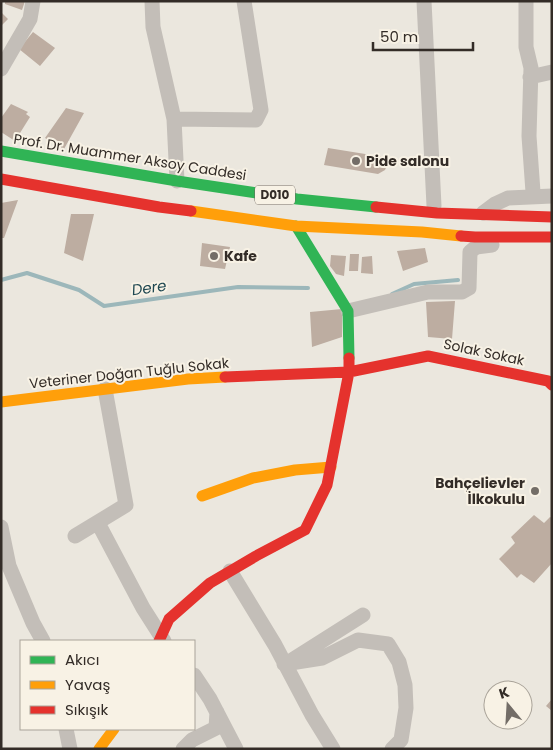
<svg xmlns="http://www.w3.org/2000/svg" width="553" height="750" font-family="Poppins,sans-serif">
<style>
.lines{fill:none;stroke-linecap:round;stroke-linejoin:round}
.stream{stroke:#9cb7ba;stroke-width:4}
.building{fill:#bdada1}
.street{stroke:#c3beb8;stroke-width:15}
.fast{stroke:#30b455;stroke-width:11}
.slow{stroke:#ff9f0a;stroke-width:11}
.jam{stroke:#e5322d;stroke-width:11}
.poi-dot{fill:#736d67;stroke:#f8f2e5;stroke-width:2}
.labels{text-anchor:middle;stroke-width:4;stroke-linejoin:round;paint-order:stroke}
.shield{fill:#f8f2e5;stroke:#6e6760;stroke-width:1}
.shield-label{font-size:12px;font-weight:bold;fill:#332c27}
.street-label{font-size:14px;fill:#332c27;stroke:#f8f2e5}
.poi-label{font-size:14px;font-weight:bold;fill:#332c27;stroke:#f8f2e5;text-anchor:start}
.water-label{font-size:15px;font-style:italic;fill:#1f4852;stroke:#f8f2e5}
</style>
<rect width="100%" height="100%" fill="#ebe7de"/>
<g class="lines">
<path class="stream" d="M1,280L27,273L79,290L104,306L238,287L308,288
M392,294L414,284L458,280"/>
</g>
<path class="building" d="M5,1H25L22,10L5,4Z
M1,12L8,19L1,26Z
M33,32L55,48L40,66L19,49Z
M11,104L28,112L26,114L30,117L15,141L1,132V118Z
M66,108L84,113L64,149L45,138Z
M328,148L390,158L385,170L378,174L324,165Z
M18,200L4,238H1V203Z
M71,214H94L83,261L64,253Z
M202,243L230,247L225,269L200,266Z
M425,248L428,262L403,271L397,251Z
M350,254H359L358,271H349Z
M331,255L346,256L344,276L336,274L330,266Z
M372,256L373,274L361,273L362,257Z
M455,301L452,339L428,337L426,302Z
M342,309V337L312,347L310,312Z
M534,515L544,523L550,517L552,518V563L534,583L521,574L517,578L499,559L515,543L511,537Z
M552,699V711L546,706Z"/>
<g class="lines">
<path class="street" d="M152,1L153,27L174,119L177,181
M424,1L434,206
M526,1V47L531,68L529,136L533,192L536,196
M1,69L30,19L33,1
M530,77L552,72
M174,119L256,120L261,110L244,1
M483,213L495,204L508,198L552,196
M348,311L428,292H462L469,288L470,252L476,247L492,245
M98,523L143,608L164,641
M1,527L9,566L33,623L43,641
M75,536L126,505L105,389
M230,571L275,645L312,715L333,749
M292,660L363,615
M284,664L322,658L358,640L388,644L399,662L405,685L406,708L401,740L392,749
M194,675L210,699L236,749
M66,729L70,749
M183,749L192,740L216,728L217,712"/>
<path class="fast" d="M1,151L177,181L297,199L376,207
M296,226L348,311L349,358"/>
<path class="slow" d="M191,211L296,226L422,232L461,236
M1,402L188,379L225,377
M202,496L253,478L295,470L331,467
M99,749L114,729"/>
<path class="jam" d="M1,179L159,207L191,211
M376,207L437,213L552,217
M461,236L475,237H552
M225,377L349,372L428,356L548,381L552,385
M159,641L169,619L210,583L256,556L305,530L327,485L349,372V358"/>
</g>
<g class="poi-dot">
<circle cx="356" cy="161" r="5"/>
<circle cx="214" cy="256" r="5"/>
<circle cx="535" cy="491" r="5"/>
</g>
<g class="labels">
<rect class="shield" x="255" y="185.5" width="40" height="19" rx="4"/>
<g class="shield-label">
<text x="275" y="199">D010</text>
</g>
<g class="street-label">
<text transform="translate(130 157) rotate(9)" y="5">Prof. Dr. Muammer Aksoy Caddesi</text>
<text transform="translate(484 352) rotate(12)" y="5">Solak Sokak</text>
<text transform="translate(129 373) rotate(-6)" y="5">Veteriner Doğan Tuğlu Sokak</text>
</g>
<g class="poi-label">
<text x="366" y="166">Pide salonu</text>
<text x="224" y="261">Kafe</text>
<text x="525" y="488" text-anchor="end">Bahçelievler<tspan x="525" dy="16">İlkokulu</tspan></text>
</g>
<g class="water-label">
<text transform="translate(149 288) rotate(-8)" y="5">Dere</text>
</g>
</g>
<rect width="553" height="750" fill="none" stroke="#332c27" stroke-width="5"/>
<rect x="20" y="640" width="175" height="90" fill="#f8f2e5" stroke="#a9a399"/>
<rect x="30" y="656" width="25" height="8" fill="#30b455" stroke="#a9a399"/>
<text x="65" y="665" font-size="15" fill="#332c27">Akıcı</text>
<rect x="30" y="681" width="25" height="8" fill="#ff9f0a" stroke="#a9a399"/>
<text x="65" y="690" font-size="15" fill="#332c27">Yavaş</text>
<rect x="30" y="706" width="25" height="8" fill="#e5322d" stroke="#a9a399"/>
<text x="65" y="715" font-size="15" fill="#332c27">Sıkışık</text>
<g transform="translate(508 705) rotate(342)"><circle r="24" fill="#f8f2e5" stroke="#a9a399"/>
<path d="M0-4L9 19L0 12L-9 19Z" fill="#736d67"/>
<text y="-8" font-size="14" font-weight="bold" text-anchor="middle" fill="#332c27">K</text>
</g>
<path d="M373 42v8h100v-8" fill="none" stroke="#332c27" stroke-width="2.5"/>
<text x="380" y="42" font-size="15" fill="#332c27" stroke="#f8f2e5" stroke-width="4" paint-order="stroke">50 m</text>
</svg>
